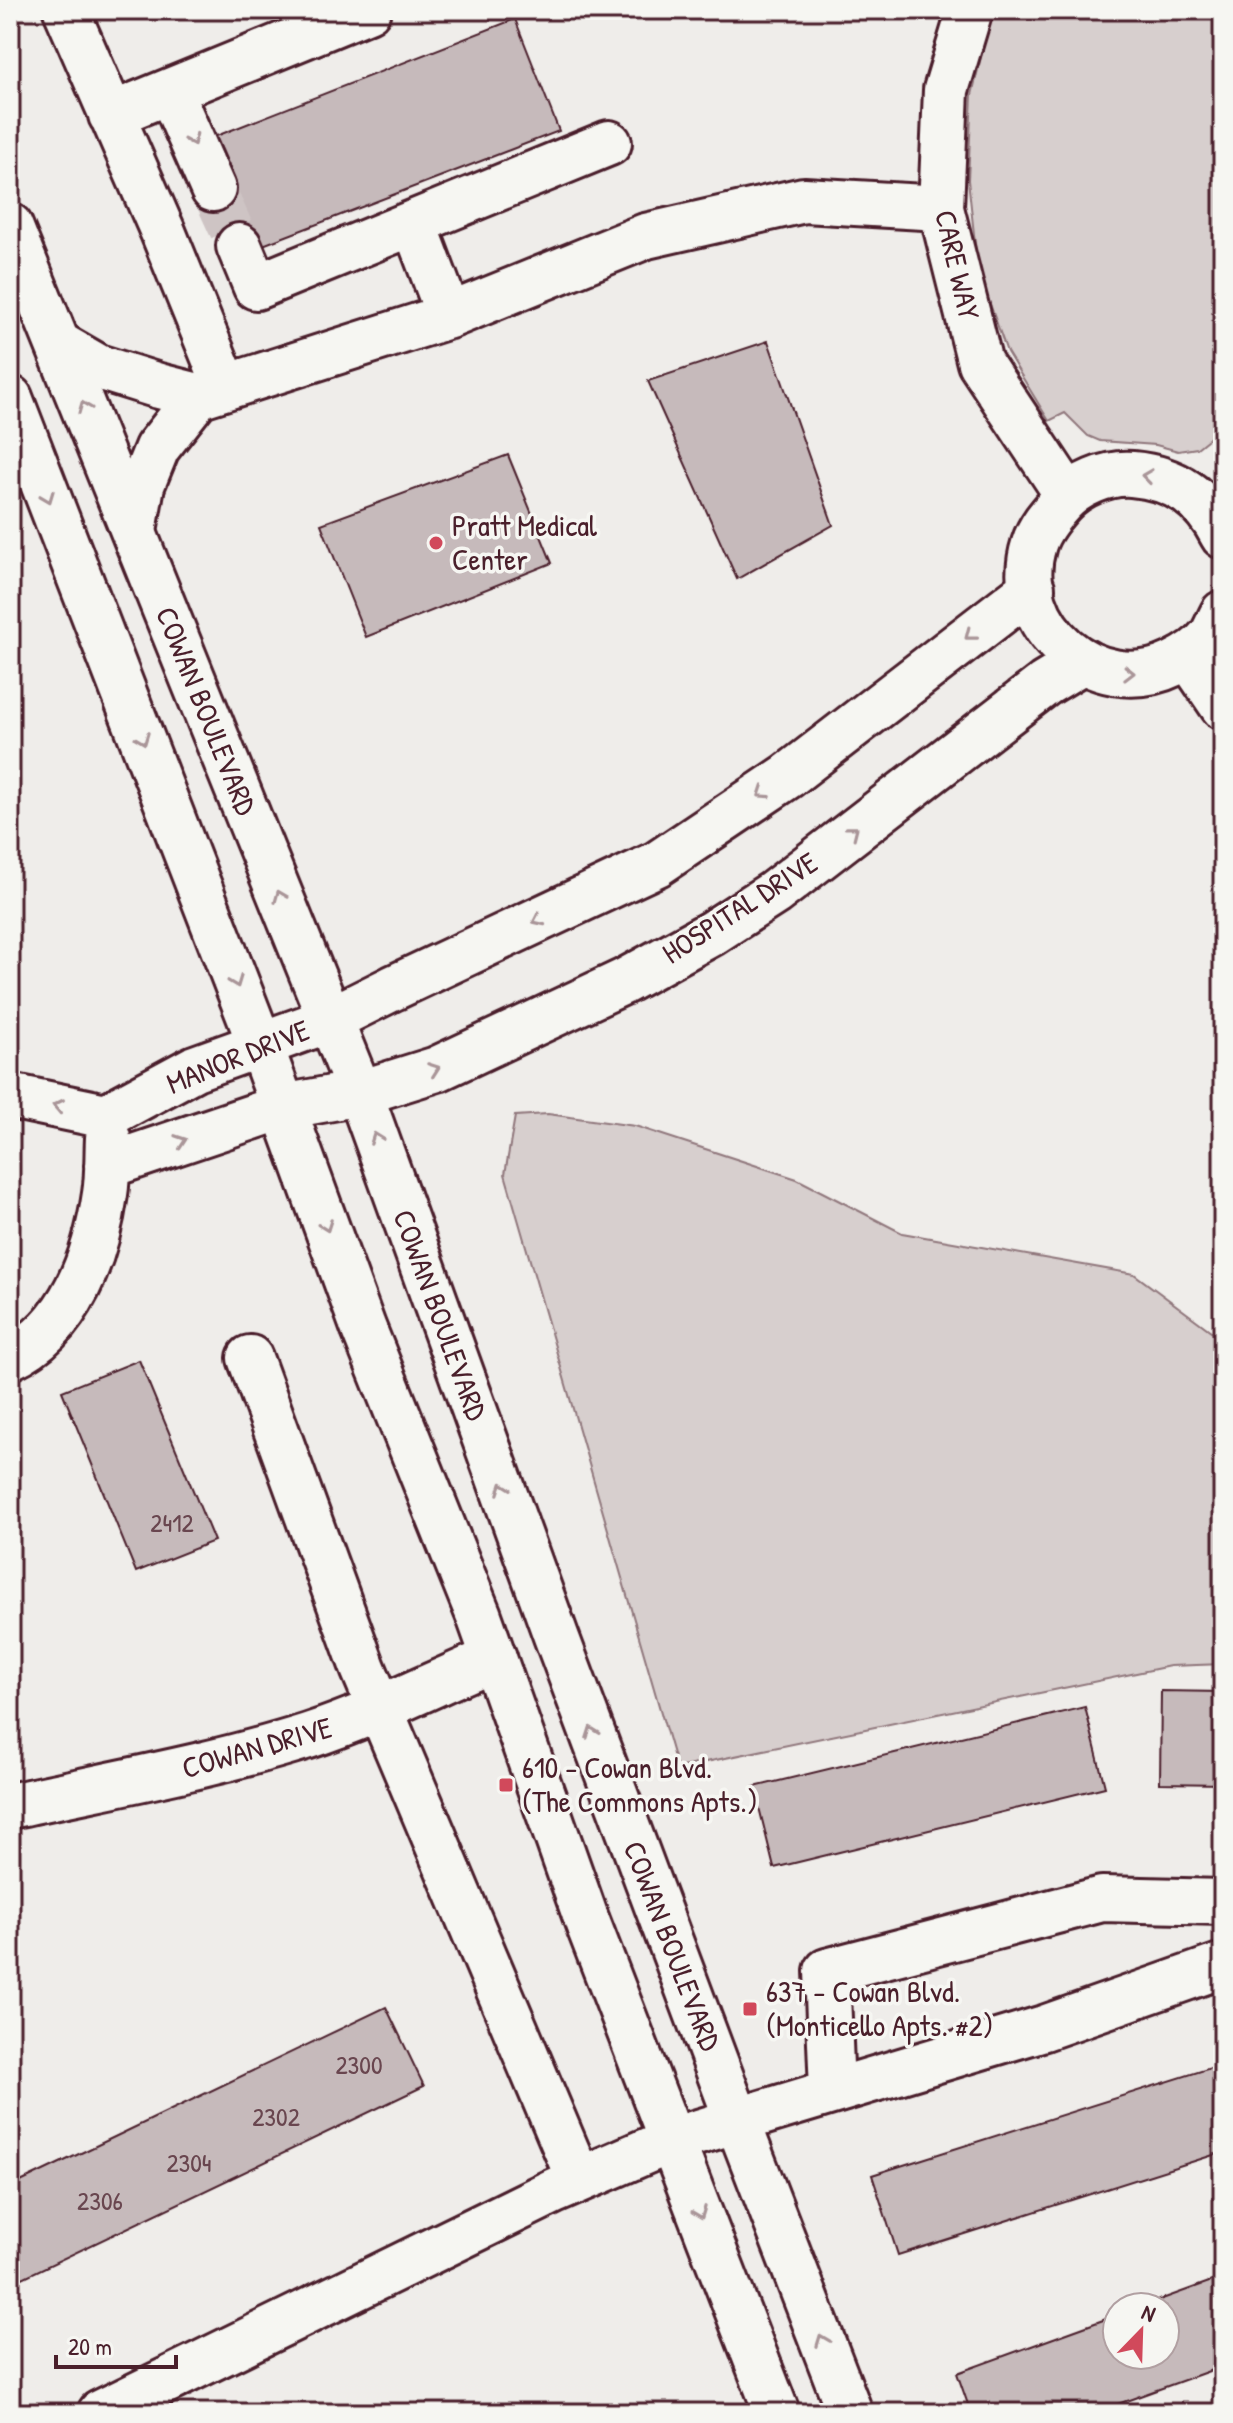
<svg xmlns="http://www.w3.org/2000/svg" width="1233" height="2423" font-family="'Patrick Hand',sans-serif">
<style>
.green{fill:#d7cfce;stroke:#90777c;stroke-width:2}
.building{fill:#c6babb;stroke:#4a1f2b;stroke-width:2}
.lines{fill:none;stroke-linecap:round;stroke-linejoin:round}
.minor-tunnel{stroke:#cec4c4;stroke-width:44;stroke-dasharray:44 22;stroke-linecap:butt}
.minor-casing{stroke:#4a1f2b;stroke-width:50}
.major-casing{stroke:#4a1f2b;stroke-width:50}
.minor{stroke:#f6f6f2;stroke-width:44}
.major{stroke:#f6f6f2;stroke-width:44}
.oneway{stroke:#a99598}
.poi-dot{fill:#d1495b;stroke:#f6f6f2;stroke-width:3}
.labels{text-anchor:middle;stroke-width:7;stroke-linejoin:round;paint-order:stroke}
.number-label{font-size:26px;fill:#69464f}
.street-label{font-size:30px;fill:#4a1f2b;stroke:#f6f6f2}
.poi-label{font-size:30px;fill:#4a1f2b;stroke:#f6f6f2;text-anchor:start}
</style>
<rect width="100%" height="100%" fill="#efedea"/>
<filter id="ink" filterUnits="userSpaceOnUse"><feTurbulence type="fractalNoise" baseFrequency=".0125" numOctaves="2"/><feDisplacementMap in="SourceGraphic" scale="16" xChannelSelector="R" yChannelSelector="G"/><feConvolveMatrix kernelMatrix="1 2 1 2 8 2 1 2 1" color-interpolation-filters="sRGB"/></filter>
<g filter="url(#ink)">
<path class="green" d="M992,10H1223V427L1197,448L1178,451L1156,445L1100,441L1088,436L1065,413L1049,421L1007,352L978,270L968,180L972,95Z
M548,1114L635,1126L797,1179L902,1233L1134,1274L1223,1340V1664L1170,1666L677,1768L505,1174L515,1116Z"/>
<path class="building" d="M515,19L559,131L250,250L206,140Z
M768,341L833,525L737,579L648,381Z
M508,455L552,563L366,637L321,524Z
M139,1360L214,1541L136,1572L62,1391Z
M1161,1691L1223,1692V1784L1160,1783Z
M1085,1707L1105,1787L774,1868L754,1787Z
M386,2007L424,2086L10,2284V2187Z
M1223,2064V2152L898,2255L872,2175Z
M1223,2277V2366L1093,2413H971L957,2373L1117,2315V2355H1165V2307H1140Z"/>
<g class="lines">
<path class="minor-tunnel" d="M213,189L239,246"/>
<defs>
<path id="minor" d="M66,10L163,232L226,387
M970,10L946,90L941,208L980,363L1068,496
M170,91L213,189
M111,115L368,10
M414,223L449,316
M239,246L256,287L609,143
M60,345L98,367L159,386L198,396L449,316L646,236L804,200L941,208
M134,531L142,485L157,448L198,396
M1223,536C1203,497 1176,478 1132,474C1107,472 1077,485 1061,503C1050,515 1039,528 1034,544C1008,626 1097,701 1173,664C1188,657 1202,648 1212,635C1216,628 1219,620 1223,613
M1189,657L1223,707
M10,1096L106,1116
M106,1116L195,1068L329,1020L393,988L657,864L788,776L1032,588
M107,1166L282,1107L360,1093L437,1069L625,981L712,933L774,893L1045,684L1083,661
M10,1357C71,1329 96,1256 105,1194C108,1176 107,1157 108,1138
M250,1358L363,1668L579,2180
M10,1806C110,1784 210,1767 308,1736C372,1715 432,1684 494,1658
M832,2090L827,1971L1102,1899L1223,1902
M100,2413L554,2191L672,2140L1044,2028L1223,1965"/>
<path id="major" d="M10,226L360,1093L556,1636L737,2120L850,2413
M10,398L260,1044L363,1327L479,1616L587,1921L777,2413"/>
</defs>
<use href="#minor" class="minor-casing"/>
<use href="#major" class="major-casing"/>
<use href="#minor" class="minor"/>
<use href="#major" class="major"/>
</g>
<defs><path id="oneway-chevron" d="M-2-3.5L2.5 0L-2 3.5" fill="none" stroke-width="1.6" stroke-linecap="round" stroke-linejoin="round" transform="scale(2)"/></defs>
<g class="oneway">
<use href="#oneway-chevron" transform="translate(192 140) rotate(66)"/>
<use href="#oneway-chevron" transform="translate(84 407) rotate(-112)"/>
<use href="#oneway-chevron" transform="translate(1147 476) rotate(-172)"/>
<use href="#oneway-chevron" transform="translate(48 497) rotate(69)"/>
<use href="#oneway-chevron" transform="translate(970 635) rotate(142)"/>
<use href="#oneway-chevron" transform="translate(1129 673) rotate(1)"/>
<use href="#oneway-chevron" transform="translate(143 739) rotate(69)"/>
<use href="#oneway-chevron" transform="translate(763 793) rotate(146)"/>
<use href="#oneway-chevron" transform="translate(853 831) rotate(-38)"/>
<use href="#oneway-chevron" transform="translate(280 896) rotate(-112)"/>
<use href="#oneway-chevron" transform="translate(538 920) rotate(155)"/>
<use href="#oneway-chevron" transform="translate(236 982) rotate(69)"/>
<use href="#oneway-chevron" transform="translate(434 1069) rotate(-20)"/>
<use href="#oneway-chevron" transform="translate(58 1106) rotate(-168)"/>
<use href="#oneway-chevron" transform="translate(376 1138) rotate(-110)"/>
<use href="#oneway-chevron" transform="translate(181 1141) rotate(-19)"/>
<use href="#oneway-chevron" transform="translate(326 1226) rotate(70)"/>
<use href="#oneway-chevron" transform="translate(503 1488) rotate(-110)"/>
<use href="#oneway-chevron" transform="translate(592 1732) rotate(-110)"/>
<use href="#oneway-chevron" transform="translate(700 2213) rotate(69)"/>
<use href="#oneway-chevron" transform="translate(822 2340) rotate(-111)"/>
</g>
</g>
<g class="poi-dot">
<circle cx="436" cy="543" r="8"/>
<rect x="498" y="1777" width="16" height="16" rx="4"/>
<rect x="742" y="2001" width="16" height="16" rx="4"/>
</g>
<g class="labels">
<g class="number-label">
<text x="172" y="1532">2412</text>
<text x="359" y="2074">2300</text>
<text x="276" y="2126">2302</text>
<text x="189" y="2172">2304</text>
<text x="100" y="2210">2306</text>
</g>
<g class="street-label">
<text transform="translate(957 265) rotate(77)" y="10">CARE WAY</text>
<text transform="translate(206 711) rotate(68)" y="10">COWAN BOULEVARD</text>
<text transform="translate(740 908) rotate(-33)" y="10">HOSPITAL DRIVE</text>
<text transform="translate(238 1057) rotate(-22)" y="10">MANOR DRIVE</text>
<text transform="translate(440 1315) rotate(70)" y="10">COWAN BOULEVARD</text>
<text transform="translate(257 1748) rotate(-16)" y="10">COWAN DRIVE</text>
<text transform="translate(672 1946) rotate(69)" y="10">COWAN BOULEVARD</text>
</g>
<g class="poi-label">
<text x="452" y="536">Pratt Medical<tspan x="452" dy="34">Center</tspan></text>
<text x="522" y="1778">610 - Cowan Blvd.<tspan x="522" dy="34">(The Commons Apts.)</tspan></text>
<text x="766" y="2002">637 - Cowan Blvd.<tspan x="766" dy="34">(Monticello Apts. #2)</tspan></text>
</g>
</g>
<rect width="1233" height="2423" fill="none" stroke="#f6f6f2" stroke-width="40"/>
<rect x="20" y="20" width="1193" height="2383" fill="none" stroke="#4a1f2b" stroke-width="3" filter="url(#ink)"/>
<g transform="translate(1141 2331) rotate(23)"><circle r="38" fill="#f6f6f2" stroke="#b1a0a2" stroke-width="2"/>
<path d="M0-6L14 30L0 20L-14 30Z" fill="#d1495b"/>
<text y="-12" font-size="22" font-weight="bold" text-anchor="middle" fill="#4a1f2b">N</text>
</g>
<path d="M56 2355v12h120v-12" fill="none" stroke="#4a1f2b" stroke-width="4"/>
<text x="68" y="2355" font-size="24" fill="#4a1f2b" stroke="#f6f6f2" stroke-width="6" paint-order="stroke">20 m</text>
</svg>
